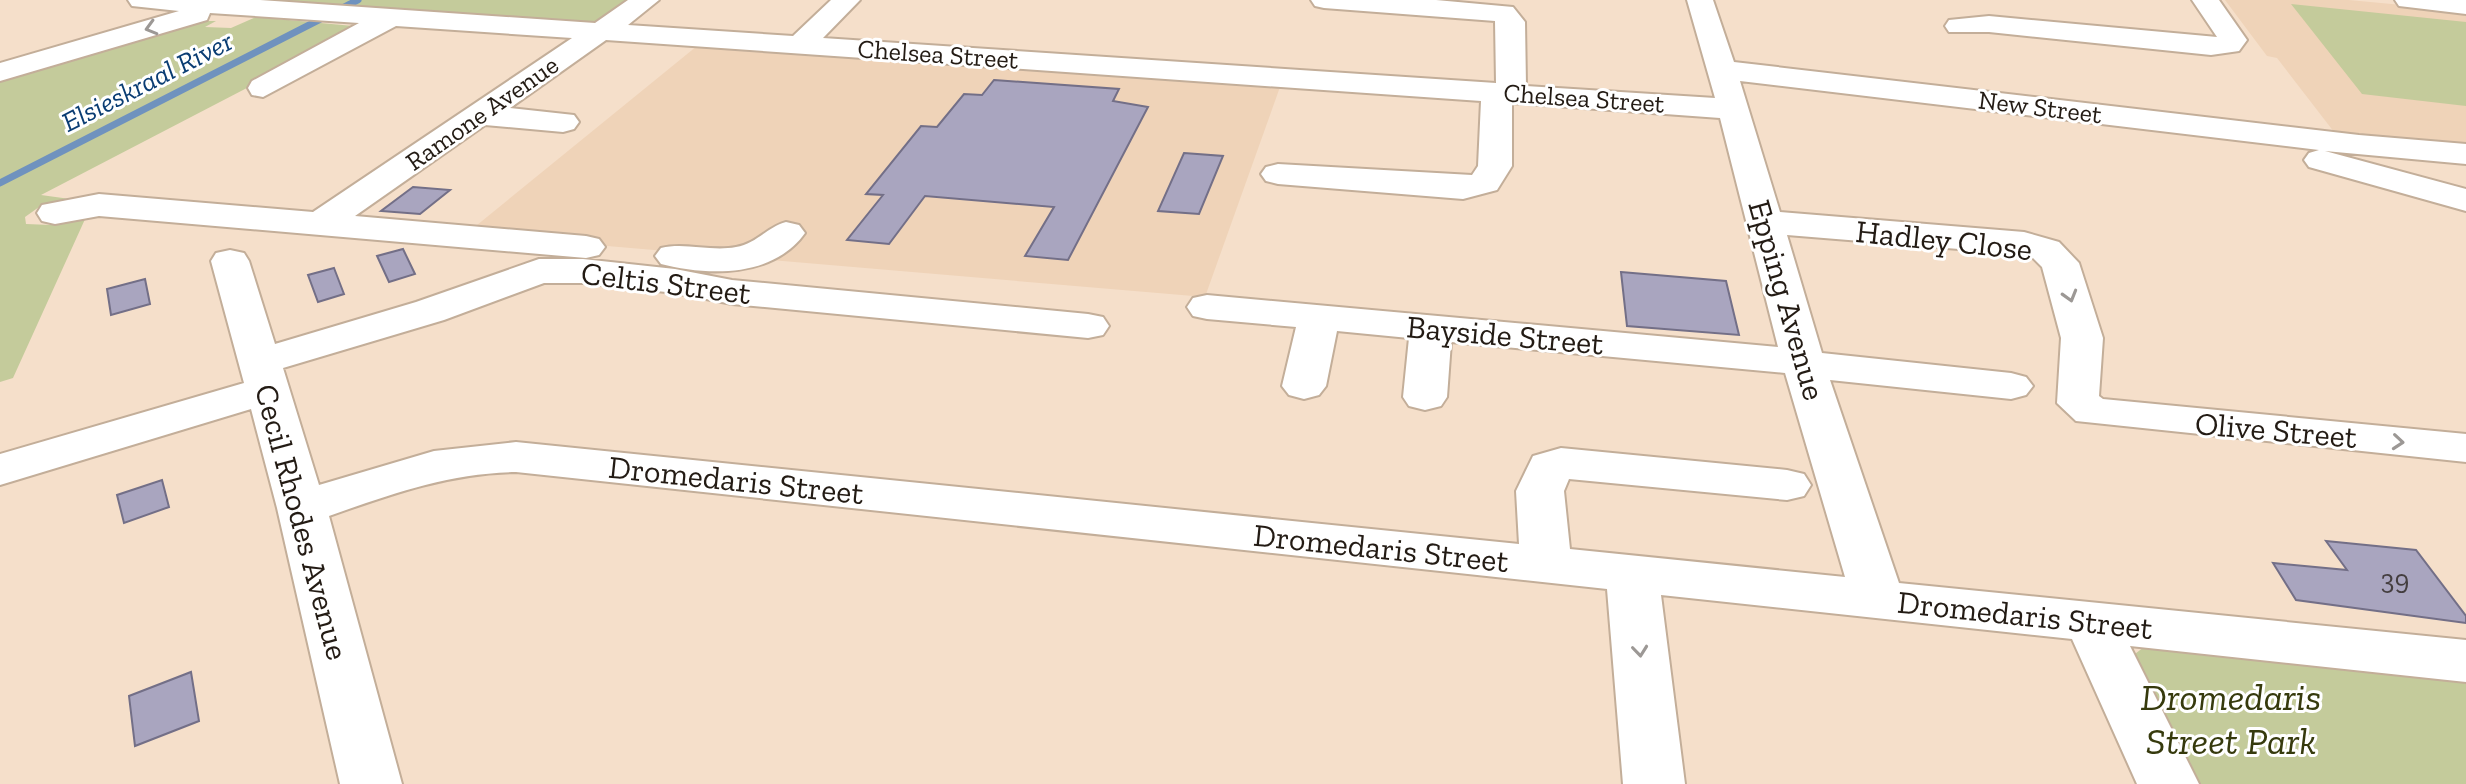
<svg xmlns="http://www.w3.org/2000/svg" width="2466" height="784" font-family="'Zilla Slab',serif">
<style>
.built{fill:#efd3b8}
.green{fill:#c4cb9b}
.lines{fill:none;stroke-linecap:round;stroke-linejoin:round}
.stream{stroke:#6f92be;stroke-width:7}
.building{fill:#a9a5bf;stroke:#736f87;stroke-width:2}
.minor-casing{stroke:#c3ae99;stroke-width:4}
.minor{fill:#fff;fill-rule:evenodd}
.oneway{stroke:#9c9895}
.labels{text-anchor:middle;stroke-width:6;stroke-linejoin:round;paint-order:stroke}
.far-street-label{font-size:26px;fill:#231b14;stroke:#fff}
.far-water-label{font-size:28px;font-style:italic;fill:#0a3d73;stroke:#fff}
.number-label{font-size:28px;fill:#443e3f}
.street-label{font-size:32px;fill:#231b14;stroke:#fff}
.near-park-label{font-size:38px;font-style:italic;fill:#363a0d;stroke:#fff}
</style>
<rect width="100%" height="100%" fill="#f5dfca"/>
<path class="built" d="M2225,0H2349L2466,11V160L2351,154L2277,58L2267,56Z
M697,46L1280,87L1205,297L466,234Z"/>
<path class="green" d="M632,0L591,24L263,1L265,0Z
M2291,4L2466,22V106L2362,94Z
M256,17L364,27L41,195L70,199L39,207L25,217L26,224L51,225L86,217L13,378L0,382V77L192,21H216L205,27L231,28Z
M2144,647L2466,677V784H2189L2131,657Z"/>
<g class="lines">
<path class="stream" d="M0,183L358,0"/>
</g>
<path class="building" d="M994,80L1119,89L1113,101L1148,107L1068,260L1025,256L1054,207L925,196L889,244L847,240L883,195L866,194L921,126L937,127L964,94L982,95Z
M1184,153L1223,156L1199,214L1158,211Z
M413,187L450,190L420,214L381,211Z
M403,249L415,274L389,282L377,256Z
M334,268L344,294L318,302L308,275Z
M1621,272L1726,281L1739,335L1627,326Z
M145,279L150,304L111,315L107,289Z
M162,480L169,507L124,523L117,495Z
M2326,541L2416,550L2466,616V623L2296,600L2273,563L2347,570Z
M191,672L199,721L135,746L129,696Z"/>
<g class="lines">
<defs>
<path id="minor" d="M128,0H260L595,23L628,0H659L628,25L793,36L831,0H860L823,38L1496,83L1495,21L1324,8L1315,6L1311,0H1436L1513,7L1525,22L1526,86L1715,98L1687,0H1713L1734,62L2359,135L2466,144V164L2325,151L2466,189V211L2309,167L2304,160L2309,153L2319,150L1740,81L1780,212L2024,232L2059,242L2079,263L2103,338L2099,396L2103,399L2466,434V462L2076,421L2057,403L2061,338L2042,267L2033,258L2020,254L1787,235L1822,353L2011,373L2026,377L2033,386L2026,395L2011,399L1830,380L1899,583L2466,640V682L2130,646L2199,784H2137L2072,639L1661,595L1685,784H1623L1607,589L516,472C449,473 391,494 329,516L402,784H340L277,508L251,409L0,485V454L244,383L211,261L216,253L230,250L244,253L249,261L275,344L416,302L539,259H583L675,269L732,280L1088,314L1103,317L1109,326L1103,335L1088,338L732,304L675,293L583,283H544L444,320L283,368L319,485L434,451L516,442L1519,544L1516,491L1533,456L1561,448L1787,470L1804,474L1811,485L1804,496L1787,500L1569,479L1564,491L1570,549L1845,577L1785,373L1451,342L1447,397L1441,406L1425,410L1409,406L1403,397L1409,338L1337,331L1326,386L1319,395L1304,399L1289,395L1282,386L1296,327L1207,319L1193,316L1187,307L1193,298L1207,295L1778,347L1720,118L1512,103V166L1497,190L1463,199L1278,184L1266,181L1261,174L1266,167L1278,164L1472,175L1478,166L1481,101L606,40L510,108L574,115L579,122L574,129L563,132L485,125L355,216L586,236L599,239L605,247L599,255L586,258L99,216L55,224L42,221L37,213L42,205L99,194L313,212L572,38L396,26L263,97L252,95L248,88L252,81L359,23L210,13L207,20L0,81V63L179,11L132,6Z
M2192,0H2219L2247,40L2239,51L2211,55L1989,32H1949L1945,26L1949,20L1989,16L2217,37Z
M2395,0H2466V14L2399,6Z
M786,222L799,225L805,233C773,278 708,276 661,264L655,256L661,248C685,242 711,252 736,247C756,244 767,227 786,222Z"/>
</defs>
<use href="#minor" class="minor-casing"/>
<use href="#minor" class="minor"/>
</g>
<defs><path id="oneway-chevron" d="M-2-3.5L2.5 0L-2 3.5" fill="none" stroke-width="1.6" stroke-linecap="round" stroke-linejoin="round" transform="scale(2)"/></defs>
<g class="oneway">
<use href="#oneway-chevron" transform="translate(151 28) rotate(164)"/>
<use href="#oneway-chevron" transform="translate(2070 296) rotate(74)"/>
<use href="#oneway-chevron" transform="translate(2398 442) rotate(5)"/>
<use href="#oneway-chevron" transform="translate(1640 651) rotate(84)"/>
</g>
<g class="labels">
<g class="far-street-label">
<text transform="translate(938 54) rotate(4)" y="9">Chelsea Street</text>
<text transform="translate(1584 98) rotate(4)" y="9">Chelsea Street</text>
<text transform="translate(2040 107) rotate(7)" y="9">New Street</text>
<text transform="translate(482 113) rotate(-35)" y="9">Ramone Avenue</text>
</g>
<g class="far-water-label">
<text transform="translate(147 81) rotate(-27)" y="10">Elsieskraal River</text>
</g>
<g class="number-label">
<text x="2395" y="589">39</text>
</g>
<g class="street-label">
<text transform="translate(1944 240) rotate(6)" y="11">Hadley Close</text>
<text transform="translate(666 283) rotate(7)" y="11">Celtis Street</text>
<text transform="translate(1787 300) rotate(74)" y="11">Epping Avenue</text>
<text transform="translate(1505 335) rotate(5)" y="11">Bayside Street</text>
<text transform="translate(2276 430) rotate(5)" y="11">Olive Street</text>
<text transform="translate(736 480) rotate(6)" y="11">Dromedaris Street</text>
<text transform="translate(302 522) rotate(75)" y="11">Cecil Rhodes Avenue</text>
<text transform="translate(1381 548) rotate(6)" y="11">Dromedaris Street</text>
<text transform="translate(2025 615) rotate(6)" y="11">Dromedaris Street</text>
</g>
<g class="near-park-label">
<text x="2231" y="710">Dromedaris<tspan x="2231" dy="44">Street Park</tspan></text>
</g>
</g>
</svg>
